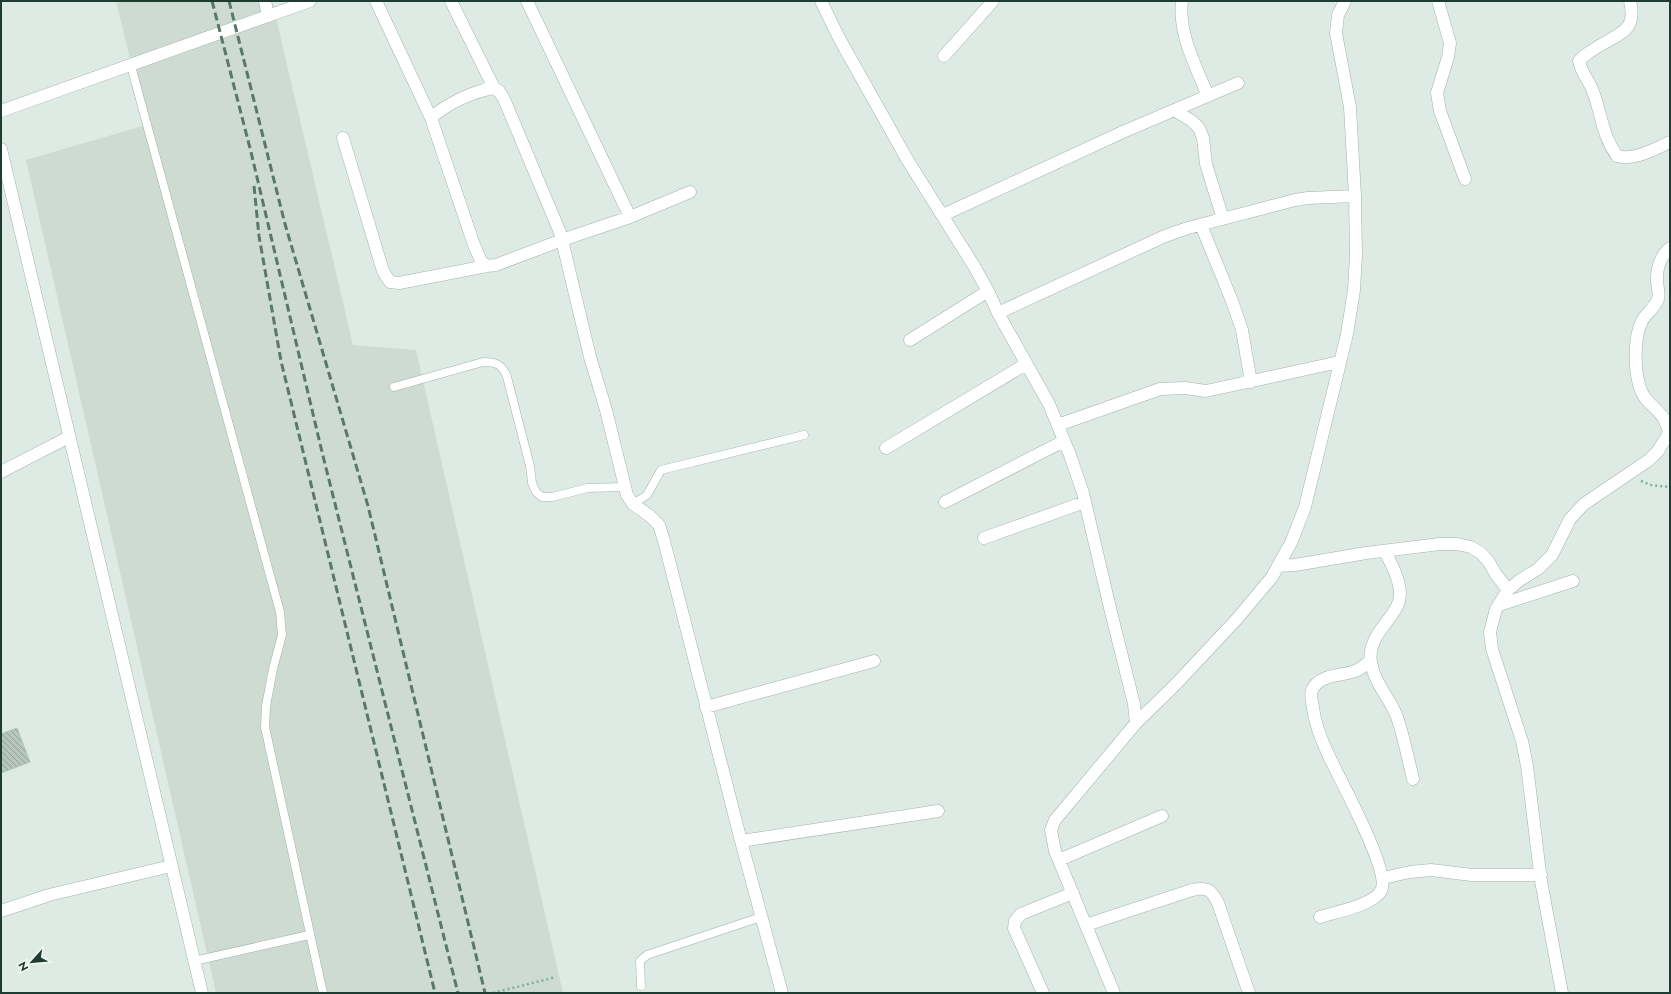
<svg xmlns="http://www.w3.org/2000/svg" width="1671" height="994" font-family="Jost,sans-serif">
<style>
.built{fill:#cddbd3}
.building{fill:url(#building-back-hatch);stroke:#b0c5ba}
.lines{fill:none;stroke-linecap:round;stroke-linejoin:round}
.service-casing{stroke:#a1b3ab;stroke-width:9}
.minor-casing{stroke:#a1b3ab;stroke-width:13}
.tertiary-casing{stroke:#a1b3ab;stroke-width:13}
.path{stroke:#7cb29b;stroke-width:2.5;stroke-dasharray:2 3;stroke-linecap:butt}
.service{stroke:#fff;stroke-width:8}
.minor{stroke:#fff;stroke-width:12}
.tertiary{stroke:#fff;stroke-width:12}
.rail{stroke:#58786c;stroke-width:3;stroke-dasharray:8 4;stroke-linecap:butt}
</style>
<defs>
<pattern id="building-back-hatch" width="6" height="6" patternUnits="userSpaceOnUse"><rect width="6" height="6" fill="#b4c6bd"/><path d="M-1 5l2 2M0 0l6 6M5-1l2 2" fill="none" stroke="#92a29a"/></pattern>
</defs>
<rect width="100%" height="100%" fill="#deebe4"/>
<path class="built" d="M116,1H272L353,345L416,350L563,993H216L26,160L146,125Z"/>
<path class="building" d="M17,728L30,762L1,773V734Z"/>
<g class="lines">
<defs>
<path id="service" d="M131,66L280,612L282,635L273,669L266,706L265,727L323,993
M394,387L483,362C496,362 502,364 507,377L530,466L532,483L536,492L542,497H552L588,488L624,487
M633,504L647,495L661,470L804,435
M194,961L309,935
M641,986L640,961L647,955L761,917"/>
<path id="minor" d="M265,1L268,16
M376,1L431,118
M451,1L494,88
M527,1L630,217
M821,1L839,38L908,161L974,266L988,291L998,313L1049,404L1070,455L1083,493L1110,608L1134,704L1136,723L1055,820L1051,830L1055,851L1114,993
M1182,1C1178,34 1196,66 1208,96
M1438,1L1450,43L1448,57L1437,93L1440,111L1465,179
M1630,1C1636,26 1626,31 1606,42C1598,46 1591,51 1584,56L1579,61C1581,72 1588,79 1592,89C1602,113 1601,134 1617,156C1635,161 1654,149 1670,142
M944,56L993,1
M494,88L499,91L504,99L559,230L562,240L496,265L487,266L481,261L474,245L431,118C446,104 474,91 494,88Z
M1174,110L1192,121L1199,128L1203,138L1206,164L1223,219
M343,138L383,271L390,282L399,283L487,266
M690,192L630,217L562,240L590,357L606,410L627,495L633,504L650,516L659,525L664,541L741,841L782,993
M943,215L1125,131L1238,83
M1201,225L1232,301L1242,330L1251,382
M998,313L1165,236L1188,228L1295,200L1308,198L1355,196
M910,340L988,291
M1058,425L1160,389L1185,388L1206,391L1339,362
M886,448L1026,364
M945,502L1064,441
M984,538L1085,502
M1385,551C1391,564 1400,579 1400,594C1400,617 1366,633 1371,662C1374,683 1390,698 1397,717C1404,737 1408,759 1413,779
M1278,566L1295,565L1366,553L1440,544H1457L1471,547L1481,553L1489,562L1495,573L1508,590
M1499,605L1573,581
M706,707L874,661
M1136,723L1175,685L1236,620L1272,577L1283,557L1291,543L1305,507L1347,334L1354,290L1356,255L1355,196L1350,107L1336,33L1338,15L1345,1
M741,841L938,811
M1059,860L1162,816
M1383,878L1410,872L1431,870L1472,875H1541
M1,911L49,895L171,866
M1320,917C1336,912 1373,905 1381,891C1392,872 1338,777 1328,754C1321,739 1315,724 1313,708C1312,702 1310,696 1312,690C1319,674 1342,676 1355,671C1361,669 1366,664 1370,661
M1086,925L1192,890C1207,887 1211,889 1218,903L1249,993
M1043,993L1014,928L1015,921L1021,914L1073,893
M1562,993L1541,881L1527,766L1522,741L1492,649L1490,632L1496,609L1508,590L1520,580L1538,569L1552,555L1570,519L1584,504L1649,460L1658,451L1669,433C1666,415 1657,412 1646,399C1633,383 1633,339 1642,321C1646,313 1655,308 1658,299C1660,294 1657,286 1657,281C1656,269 1661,255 1670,248"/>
<path id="tertiary" d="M1,111L310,1
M1,149L202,993
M1,472L69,437"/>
</defs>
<use href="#service" class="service-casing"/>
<use href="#minor" class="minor-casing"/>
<use href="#tertiary" class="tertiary-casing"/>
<path class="path" d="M1641,481L1651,485L1670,487
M493,993L556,977"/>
<use href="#service" class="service"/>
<use href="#minor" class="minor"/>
<use href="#tertiary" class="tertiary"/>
<path class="rail" d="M212,1L251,152L322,452L458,993
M229,1L285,224L368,506L485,993
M254,186L259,236L281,361L435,993"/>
</g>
<rect width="1671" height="994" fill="none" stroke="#1e3c31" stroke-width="4"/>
<g transform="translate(32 962) rotate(243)" stroke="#eff8f2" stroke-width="3" paint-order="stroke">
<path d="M0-3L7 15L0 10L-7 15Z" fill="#1e3c31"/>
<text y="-6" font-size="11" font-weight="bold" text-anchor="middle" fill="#1e3c31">N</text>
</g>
</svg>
